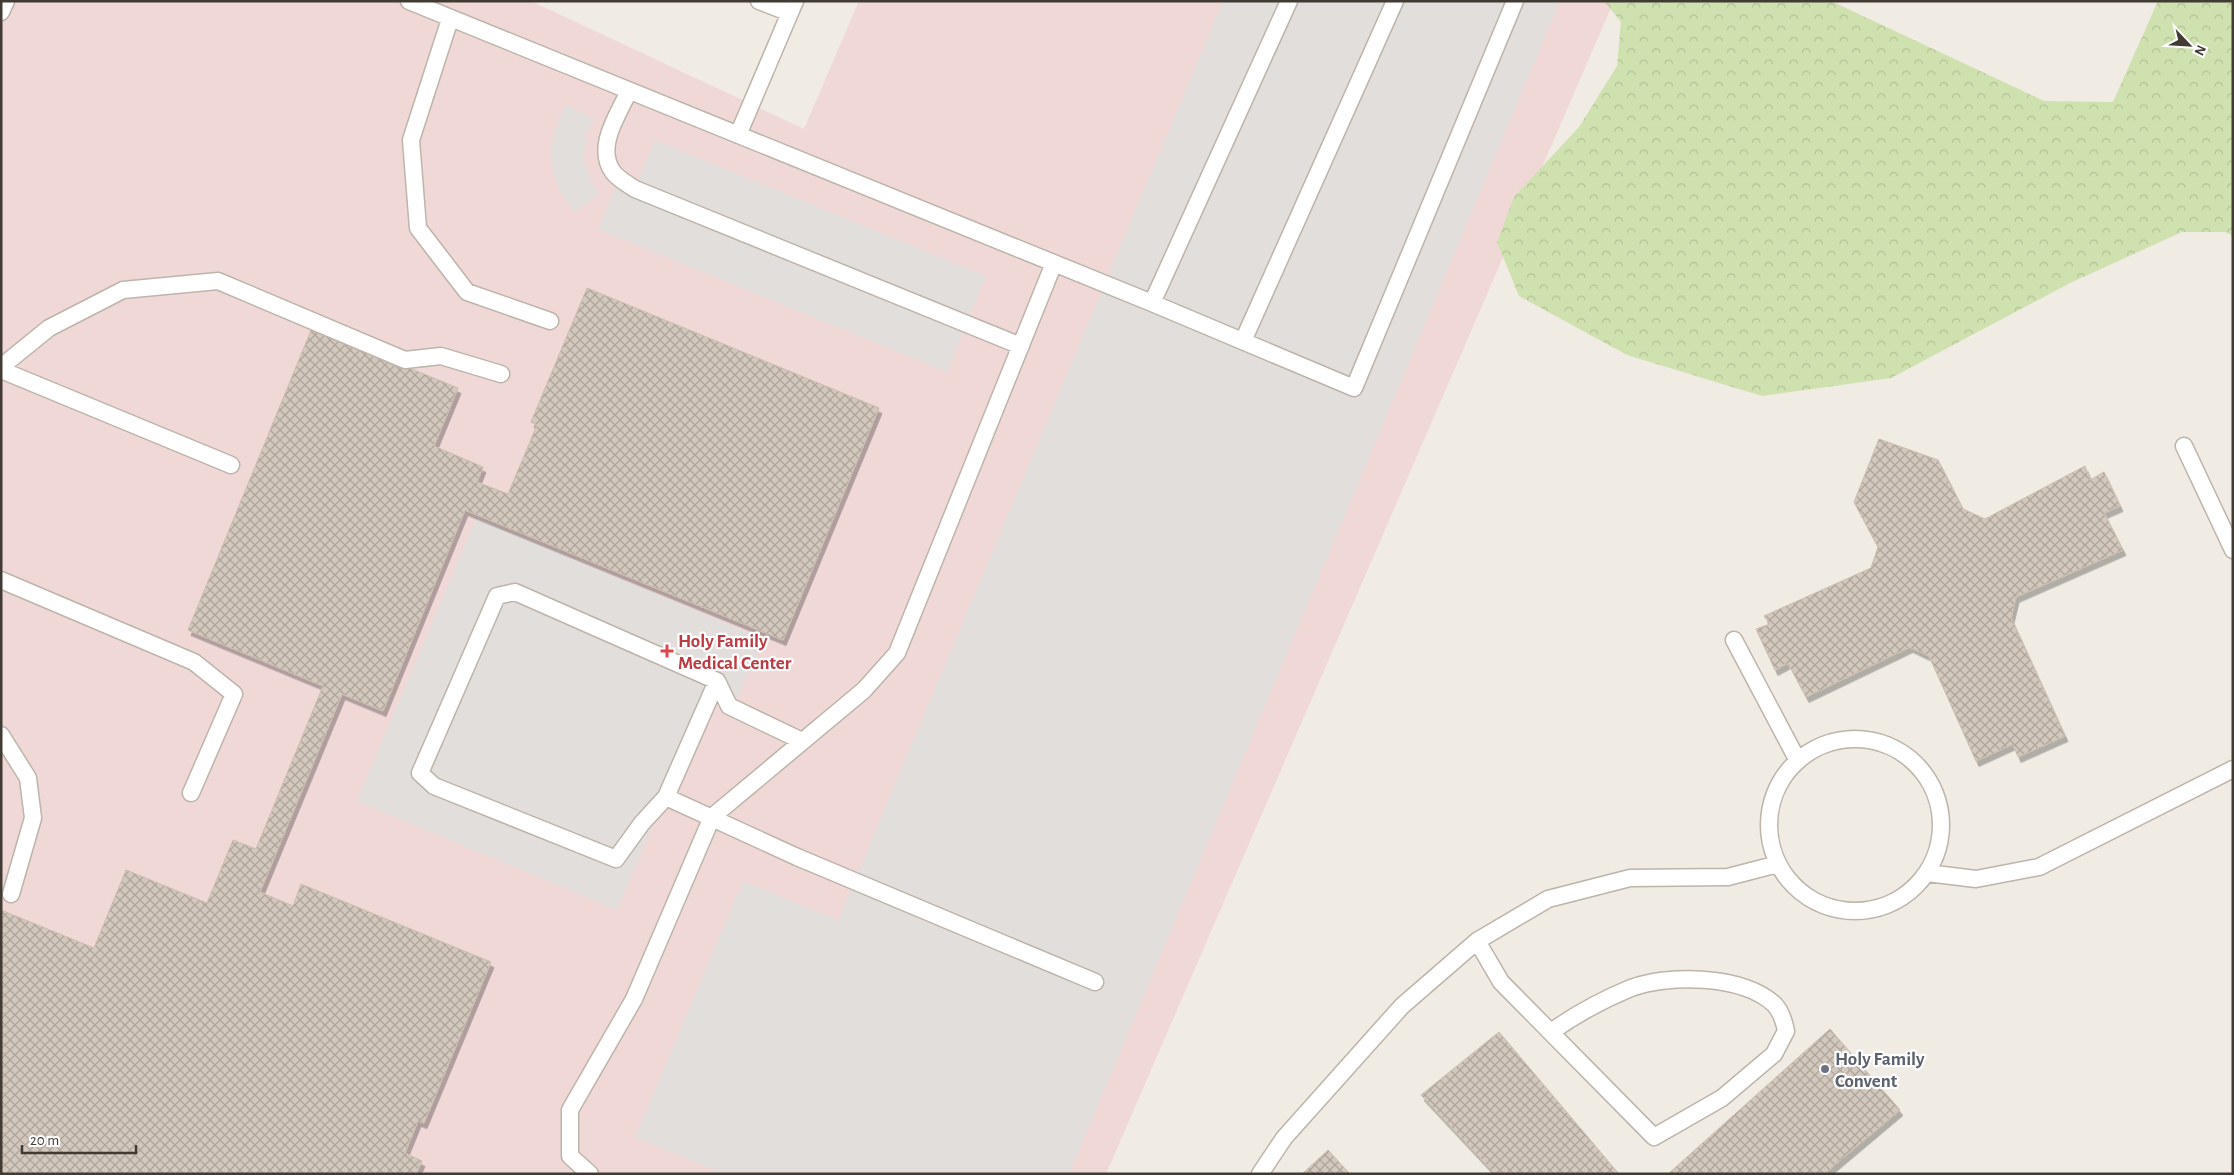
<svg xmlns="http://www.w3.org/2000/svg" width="2234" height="1175" font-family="'Alegreya Sans',sans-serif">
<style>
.medical{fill:#f0d8d7}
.forest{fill:url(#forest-crowns)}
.parking{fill:#e1dedb}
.building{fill:url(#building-cross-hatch);stroke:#cabdae;filter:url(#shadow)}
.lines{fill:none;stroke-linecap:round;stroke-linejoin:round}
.service-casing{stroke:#bdb4aa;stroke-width:19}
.service{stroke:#fff;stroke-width:16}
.health-dot{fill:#e0444e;stroke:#fff;stroke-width:2}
.worship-dot{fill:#6b7280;stroke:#fff;stroke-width:2}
.labels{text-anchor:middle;stroke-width:4.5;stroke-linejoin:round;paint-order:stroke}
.health-label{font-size:19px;font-weight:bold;fill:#be3a42;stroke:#fff;text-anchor:start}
.worship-label{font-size:19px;font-weight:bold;fill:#5b616d;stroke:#fff;text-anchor:start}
</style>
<defs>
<pattern id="forest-crowns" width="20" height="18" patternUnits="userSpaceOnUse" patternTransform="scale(1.25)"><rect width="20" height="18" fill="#cfe1af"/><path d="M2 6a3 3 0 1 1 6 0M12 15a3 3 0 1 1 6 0" fill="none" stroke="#b3c297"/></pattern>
<pattern id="building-cross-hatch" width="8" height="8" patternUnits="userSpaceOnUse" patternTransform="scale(1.25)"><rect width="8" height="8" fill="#d3c8bd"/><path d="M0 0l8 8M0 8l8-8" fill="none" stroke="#ada49a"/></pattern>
<filter id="shadow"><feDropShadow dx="3" dy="5.5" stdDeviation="0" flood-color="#0004"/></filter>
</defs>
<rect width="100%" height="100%" fill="#f0ebe3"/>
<path class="medical" d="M1,1H531L804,129L859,1H1614L1106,1174H1Z"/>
<path class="forest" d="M1604,1H1831L2044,101L2113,102L2158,1H2233V236L2226,232H2182L2070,283L1891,378L1762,396L1627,355L1519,296L1497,242L1514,197L1579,127L1617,66L1621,22Z"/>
<path class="parking" d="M1223,1H1560L1069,1174H723L635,1137L743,881L838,920Z
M566,105L594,119L586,134L584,160L591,182L599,194L575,212L564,198L556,181L552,164V144L557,124Z
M655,140L986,276L947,372L598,229L618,181L635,188Z
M476,518L762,638L738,697L711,686L617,910L357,801Z"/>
<path class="building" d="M587,288L879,408L783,640L465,510L383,711L342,694L260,892L293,906L301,884L491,962L424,1123L418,1121L405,1153L422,1161L416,1174H1V910L94,948L126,870L207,903L233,840L256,849L323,686L188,630L312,328L458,388L434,446L483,467L477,482L508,494L537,425L531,422Z
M1879,439L1938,460L1963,509L1985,519L2085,466L2090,480L2104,472L2120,506L2104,513L2123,550L2016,597L2011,618L2065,736L2018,757L2013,744L1976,761L1929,656L1910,647L1806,697L1788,663L1775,670L1756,629L1770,624L1764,616L1871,568L1878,547L1854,502Z
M1830,1029L1900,1110L1824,1174H1668Z
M1499,1032L1619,1174H1495L1421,1095Z
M1328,1150L1350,1174H1302Z"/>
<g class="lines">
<defs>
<path id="service" d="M409,1L1152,303L1354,388L1515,1
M759,1L790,13
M1,12L6,1
M450,19L411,140L418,228L467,292L550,321
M629,91C618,115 595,147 613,172C618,179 628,184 635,189L1021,346
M738,135L795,1
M1152,303L1289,1
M1243,341L1395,1
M1,367L49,328L123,290L218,281L405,360L441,356L501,374
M1,370L231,465
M2184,446L2233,550
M1,580L194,662L234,694L191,793
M1734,640L1798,761
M1,735L28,778L33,818L11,894
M1769 825a86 86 0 1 1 172 0a86 86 0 1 1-172 0Z
M802,741L729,706L717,681L515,592L497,596L420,773L434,786L616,859L642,823L666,797L797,857L1095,982
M666,797L717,681
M1927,873L1976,879L2039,867L2233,769
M1477,941L1501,982L1654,1137L1722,1098L1774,1054L1786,1031C1784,1021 1781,1011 1774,1004C1742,975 1669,974 1631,988C1602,1000 1576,1014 1551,1032
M590,1174L570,1156V1110L634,999L712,817L864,690L897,653L1054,263
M1260,1174L1284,1138L1402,1006L1477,941L1548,899L1630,878L1728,877L1778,864"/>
</defs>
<use href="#service" class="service-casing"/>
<use href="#service" class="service"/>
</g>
<path class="health-dot" d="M664.5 643.5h5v5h5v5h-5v5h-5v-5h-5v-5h5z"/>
<circle class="worship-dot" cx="1825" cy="1069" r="5"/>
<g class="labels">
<g class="health-label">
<text x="678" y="647">Holy Family<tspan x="678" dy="22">Medical Center</tspan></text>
</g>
<g class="worship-label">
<text x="1835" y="1065">Holy Family<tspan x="1835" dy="22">Convent</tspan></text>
</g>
</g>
<rect width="2234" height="1175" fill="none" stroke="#413b34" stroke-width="5"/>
<g transform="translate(2189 45) rotate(115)" stroke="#ffffff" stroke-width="4" paint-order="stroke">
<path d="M0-4L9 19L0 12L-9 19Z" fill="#413b34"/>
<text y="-8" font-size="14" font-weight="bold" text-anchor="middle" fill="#413b34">N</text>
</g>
<path d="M22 1145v8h114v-8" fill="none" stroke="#413b34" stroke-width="2.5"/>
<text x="30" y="1145" font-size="15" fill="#413b34" stroke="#ffffff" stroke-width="4" paint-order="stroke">20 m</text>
</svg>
